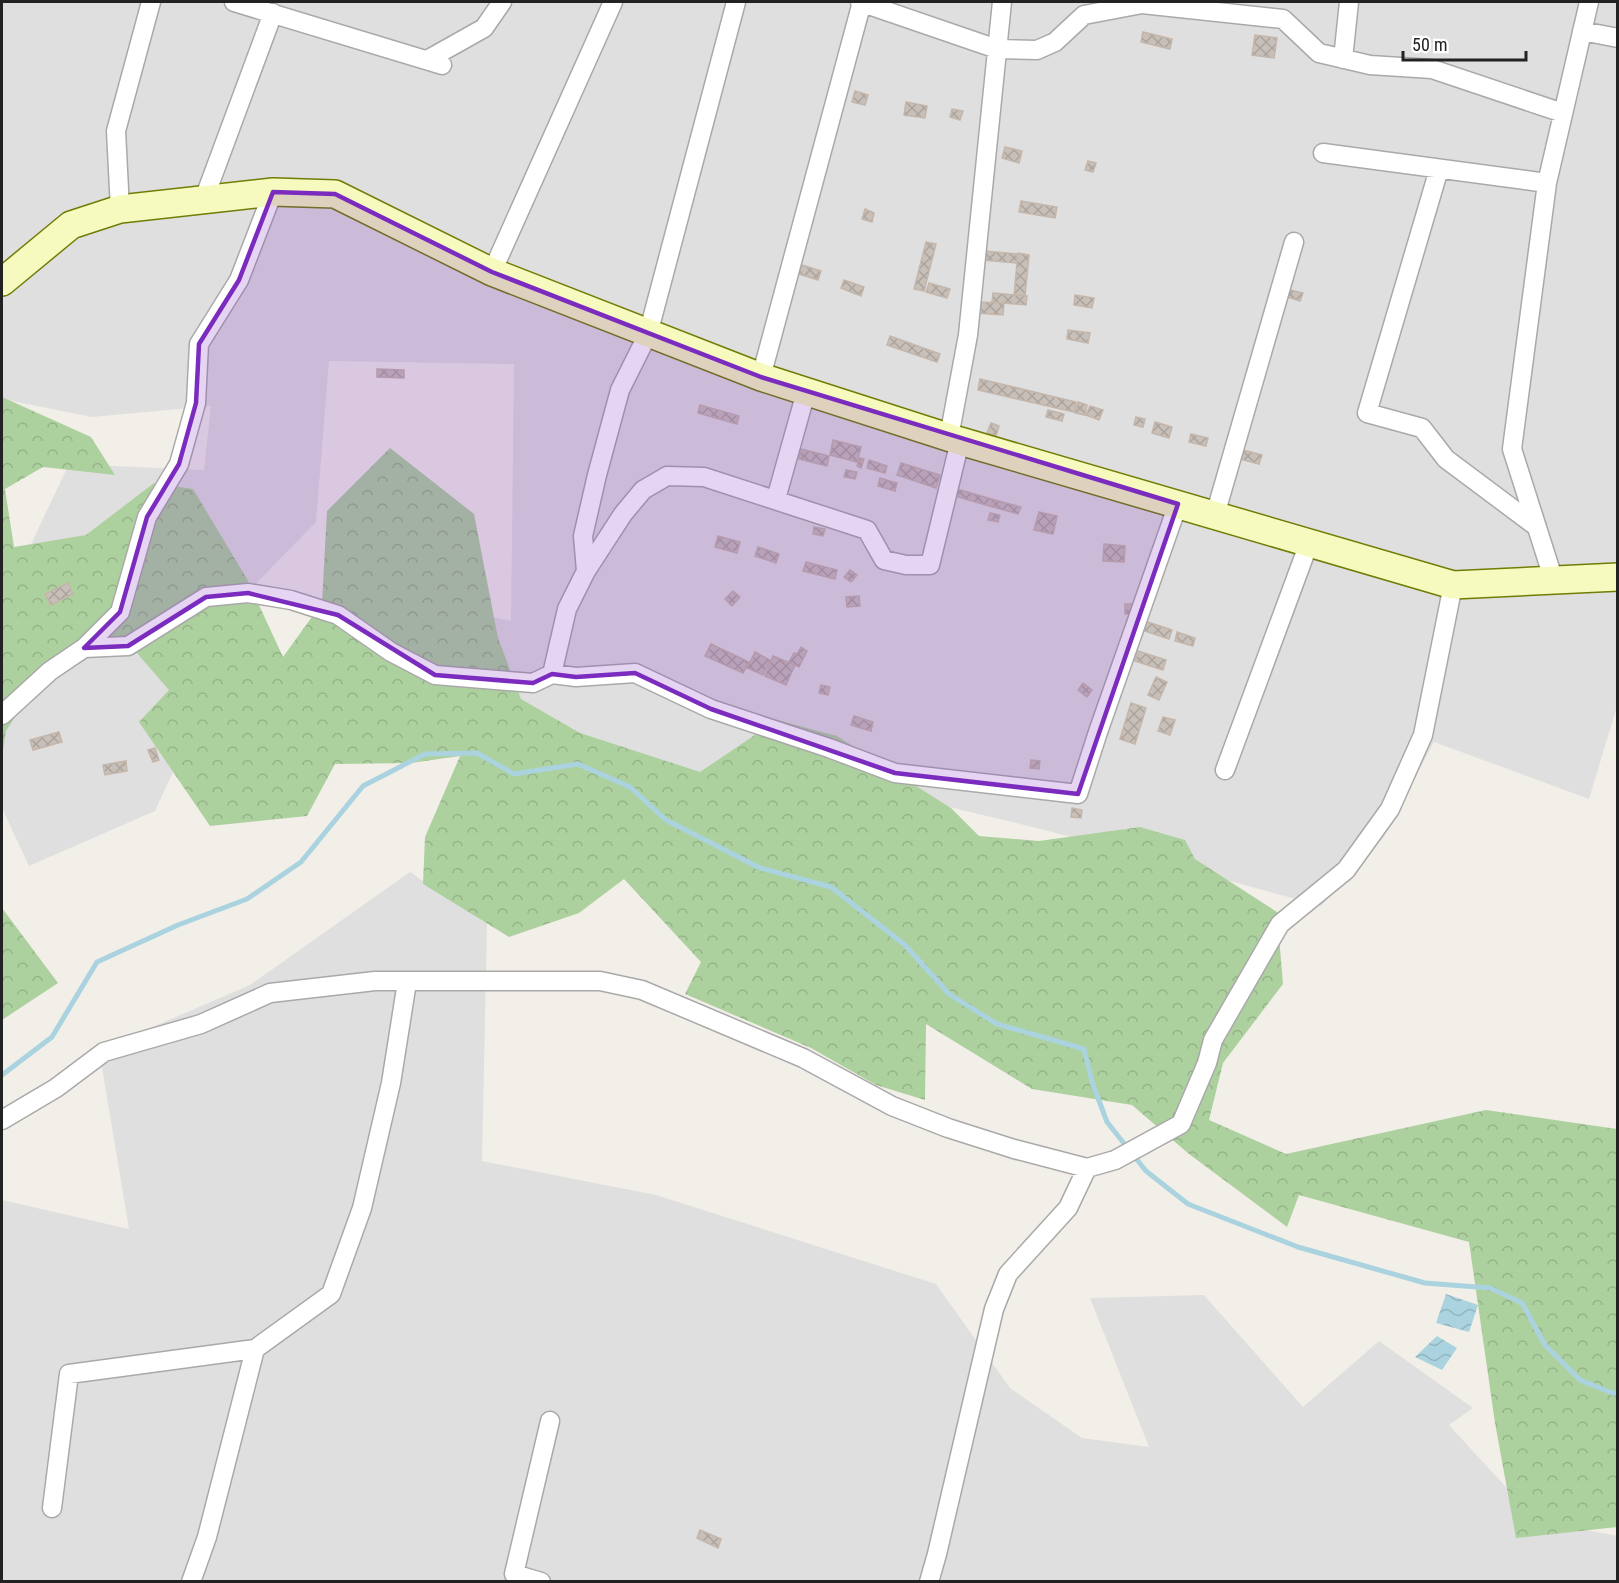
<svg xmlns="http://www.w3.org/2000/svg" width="1619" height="1583" font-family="'Roboto Condensed',sans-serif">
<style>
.residential{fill:#e0dfdf}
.forest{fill:url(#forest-crowns)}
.water{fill:url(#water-waves)}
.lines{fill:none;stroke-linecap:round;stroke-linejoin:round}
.stream{stroke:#aad3df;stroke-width:5}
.building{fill:url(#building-cross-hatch);stroke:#c4b6ab;stroke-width:1.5}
.street-casing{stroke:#a9a9a9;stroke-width:21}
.secondary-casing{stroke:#707d05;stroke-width:30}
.street{stroke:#fff;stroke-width:18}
.secondary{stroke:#f7fabf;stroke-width:27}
.marked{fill:#7b2cbf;fill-opacity:0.2;stroke:#7b2cbf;stroke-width:4.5;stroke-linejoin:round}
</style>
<defs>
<pattern id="forest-crowns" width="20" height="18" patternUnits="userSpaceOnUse" patternTransform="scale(1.5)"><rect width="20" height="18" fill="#add19e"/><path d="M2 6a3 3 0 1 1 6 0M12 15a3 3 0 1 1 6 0" fill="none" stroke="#95b388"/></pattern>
<pattern id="water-waves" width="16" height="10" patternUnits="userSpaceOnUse" patternTransform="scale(1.5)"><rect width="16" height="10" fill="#aad3df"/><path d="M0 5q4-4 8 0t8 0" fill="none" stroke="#92b5bf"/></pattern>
<pattern id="building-cross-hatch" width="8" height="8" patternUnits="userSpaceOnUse" patternTransform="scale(1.5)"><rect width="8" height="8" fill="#c7bfb8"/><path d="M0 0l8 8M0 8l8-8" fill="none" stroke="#aba49e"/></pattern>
</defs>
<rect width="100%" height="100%" fill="#f2efe9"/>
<path class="residential" d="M2,2H1617L1618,703L1589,799L1434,742L1383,838L1321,906L1045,830L853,784L694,786L546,727L361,589L511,621L514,364L329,361L316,522L229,611L190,735L155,811L29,866L2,808V605L69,464L204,470L211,406L92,417L2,399Z
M410,872L487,924L482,1161L656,1195L936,1284L1010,1388L1082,1438L1149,1447L1090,1298L1204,1295L1303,1407L1379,1341L1473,1408L1449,1425L1537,1521L1618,1536L1617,1582H2V1200L129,1229L99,1050L250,985Z"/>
<path class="forest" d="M2,397L91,437L115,475L43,467L5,489L14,547L86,535L154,483L193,489L247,579L283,657L322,603L327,511L390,448L474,514L498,638L521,699L580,733L700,772L777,720L837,736L951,808L979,836L1039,841L1140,827L1185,840L1195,859L1277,912L1283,984L1223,1063L1209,1120L1286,1154L1486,1110L1617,1129V1527L1516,1538L1495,1423L1469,1242L1299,1195L1287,1227L1189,1154L1132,1105L1032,1089L926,1024L925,1100L876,1085L811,1048L685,994L701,962L624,879L579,913L509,937L423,884L425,837L460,756L411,763L335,764L307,816L210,826L139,722L169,690L123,637L53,659L6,731L2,757Z
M2,908L58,983L2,1020Z"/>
<path class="water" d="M1446,1294L1478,1305L1469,1332L1436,1323Z
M1437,1336L1457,1348L1442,1370L1415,1357Z"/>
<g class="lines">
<path class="stream" d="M2,1075L52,1037L97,962L178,925L247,899L301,862L363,786L425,754L477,753L514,774L578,764L630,787L666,820L760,868L831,887L905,945L949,994L997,1024L1084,1049L1092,1082L1107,1122L1146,1171L1188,1204L1298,1247L1425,1283L1490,1288L1522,1303L1545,1345L1580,1380L1612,1393H1618"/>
</g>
<path class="building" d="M1143,32L1172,39L1170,49L1141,42Z
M1255,35L1277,38L1274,58L1252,55Z
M855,91L868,95L865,105L852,102Z
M906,102L927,106L925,118L904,115Z
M952,109L963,111L960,120L950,117Z
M1005,147L1022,151L1019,163L1002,158Z
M1088,161L1096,163L1093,172L1085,170Z
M1021,201L1057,207L1055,218L1019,212Z
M865,209L874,213L872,222L862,219Z
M926,242L936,244L924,291L914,289Z
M984,251L1017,254L1016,263L983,260Z
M1018,253L1029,255L1025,296L1014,295Z
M802,265L821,271L818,280L799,274Z
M844,280L864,287L861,296L841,288Z
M929,283L950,289L947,298L926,292Z
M1286,289L1303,293L1300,301L1284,296Z
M993,293L1027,296L1026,305L992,302Z
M1075,295L1094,298L1092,308L1074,305Z
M978,302L1004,303L1003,315L977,313Z
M1068,330L1090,333L1088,343L1067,339Z
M890,336L940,354L937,362L887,345Z
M377,369L404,370V378L377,377Z
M980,379L1076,402L1074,412L978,390Z
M1078,402L1087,405L1085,415L1075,413Z
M700,405L739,416L737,424L698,413Z
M1090,406L1103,410L1099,420L1086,415Z
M1048,410L1064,414L1062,421L1046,417Z
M1136,417L1145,419L1143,427L1134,425Z
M1155,422L1172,427L1169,438L1152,433Z
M991,423L999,426L996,436L987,433Z
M1191,434L1208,438L1206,446L1189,442Z
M833,440L861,447L857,462L830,455Z
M801,449L829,456L827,466L799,459Z
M1243,450L1262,455L1259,464L1240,459Z
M860,458L864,459L861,468L857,466Z
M869,460L887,466L885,473L867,468Z
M901,463L940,475L936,488L897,475Z
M846,470L857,472L855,479L844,477Z
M880,478L897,483L895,491L878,486Z
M957,489L995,500L993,507L955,496Z
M995,500L1021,507L1018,514L993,507Z
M1039,512L1057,516L1053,534L1034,530Z
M990,513L1000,515L998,522L988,520Z
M814,527L825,529L823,536L813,534Z
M718,536L740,542L737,553L715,547Z
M1104,544L1125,546L1124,562L1103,561Z
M758,547L779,554L776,563L755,556Z
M806,562L837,570L835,579L803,571Z
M850,570L857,575L851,582L844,577Z
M68,583L73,594L51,605L45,594Z
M733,591L740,597L732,606L725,599Z
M859,596L860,606L847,607L846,597Z
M1125,604H1134V614H1125Z
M1145,621L1172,630L1169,639L1142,630Z
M1177,632L1195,638L1193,646L1175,641Z
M711,644L749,662L743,673L705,656Z
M801,647L807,651L799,667L789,662L794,653L797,654Z
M1138,651L1166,660L1163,670L1135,661Z
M755,652L770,660L763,675L747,668Z
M773,656L795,665L786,685L765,676Z
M1156,677L1167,682L1159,700L1148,695Z
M1083,683L1092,690L1087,697L1078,690Z
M821,685L830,687L828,695L819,693Z
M1131,703L1146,708L1135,744L1120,739Z
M854,716L873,722L871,731L851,725Z
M1163,717L1175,720L1170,735L1158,731Z
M59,732L62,742L33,750L30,740Z
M155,748L159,760L153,762L148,750Z
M1031,760L1040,761L1039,769L1030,768Z
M126,761L127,771L105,775L103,765Z
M1072,808L1082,810L1081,818L1071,817Z
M700,1530L721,1539L718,1548L697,1538Z"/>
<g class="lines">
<defs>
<path id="street" d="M234,2L442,65
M860,2L997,49L1037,50L1055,42L1084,15L1142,4L1283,19L1319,53L1370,65L1432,69L1563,113
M1582,31L1618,38
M1343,59L1349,2
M427,60L484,28L502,2
M1323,153L1547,183
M1439,169L1367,413L1422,428L1446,459L1537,527
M204,199L273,13
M120,209L116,131L151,2
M492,272L613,2
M761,377L862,2
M949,437L968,335L1002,2
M776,499L806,392
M1215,515L1294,242
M586,571L583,536L597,475L620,390L648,334L736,2
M1554,581L1512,449L1547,183L1589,2
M84,648L128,646L206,597L248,593L291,600L338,615L391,652L435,675L533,683L552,674L576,677L635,673L711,709L829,748L895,773L1078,794L1098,732L1178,504
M552,674L567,609L586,571L623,514L643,490L667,476L704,477L867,530L884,560L906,565H930L960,441
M2,715L50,671L84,648L120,612L147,517L179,464L196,403L199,344L239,280L273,192
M1225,770L1309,543
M2,1120L56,1088L104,1052L201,1024L270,993L375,981H600L642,990L803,1058L892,1106L948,1128L1014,1149L1087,1168L1115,1160L1181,1124L1207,1063L1213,1040L1280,924L1346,870L1390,809L1423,735L1453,585
M52,1508L69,1374L255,1349L331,1294L362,1208L391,1083L407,982
M191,1582L207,1537L255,1349
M541,1582L514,1574L550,1421
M929,1582L937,1554L994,1309L1008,1274L1068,1208L1087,1168"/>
<path id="secondary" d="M2,282L71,225L120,209L273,192L335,194L492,272L761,377L960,441L1453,585L1618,577"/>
</defs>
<use href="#street" class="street-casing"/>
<use href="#secondary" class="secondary-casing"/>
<use href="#street" class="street"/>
<use href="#secondary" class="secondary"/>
</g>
<path class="marked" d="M273,192L335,194L492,272L761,377L1178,504L1078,794L895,773L711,709L635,673L576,677L552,674L533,683L435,675L338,615L248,593L206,597L128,646L84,648L120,612L147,517L179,464L196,403L199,344L239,280Z"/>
<rect width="1619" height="1583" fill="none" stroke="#222222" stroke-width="6"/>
<path d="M1403 51v9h123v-9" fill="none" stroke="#222222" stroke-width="3"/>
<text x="1412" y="51" font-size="18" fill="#222222" stroke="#ffffff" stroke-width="4.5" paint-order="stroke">50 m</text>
</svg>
